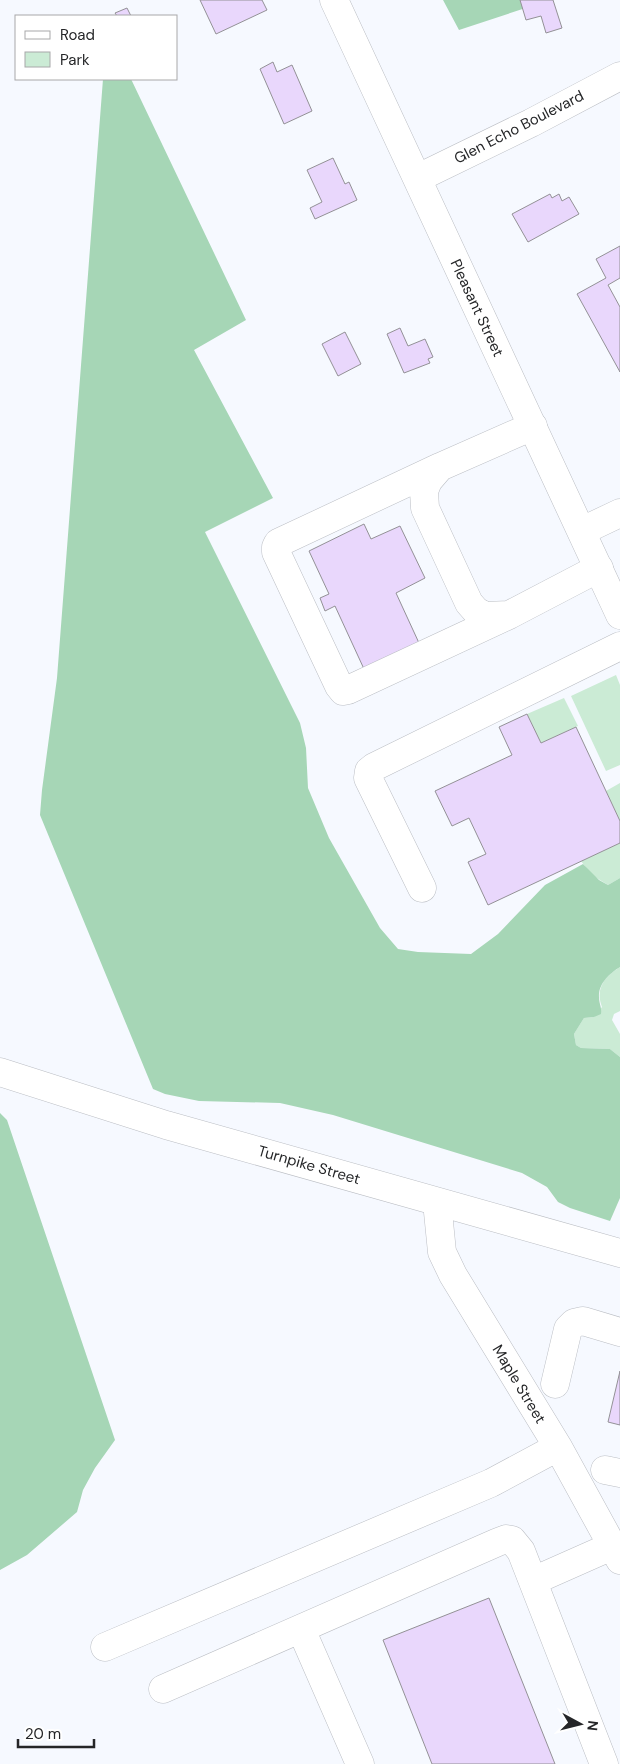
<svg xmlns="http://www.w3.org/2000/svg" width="620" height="1764" font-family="'DM Sans',sans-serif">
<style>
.green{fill:#cbebd5}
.forest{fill:#a6d6b6}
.building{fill:#e9d7fc;stroke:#939196}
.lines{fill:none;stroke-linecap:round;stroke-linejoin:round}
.minor-casing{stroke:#bbbec4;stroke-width:29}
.major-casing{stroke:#bbbec4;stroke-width:29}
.minor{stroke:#fff;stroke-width:28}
.major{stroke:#fff;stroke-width:28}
.labels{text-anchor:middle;stroke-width:4;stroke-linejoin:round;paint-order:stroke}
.street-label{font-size:15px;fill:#252628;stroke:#fff}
</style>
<rect width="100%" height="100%" fill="#f6f9ff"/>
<path class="green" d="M616,675L620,685V765L606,771L571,696Z
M564,698L578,726L541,743L527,714Z
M620,783V821L606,791Z
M620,843V878L608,885L592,875L581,861Z
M620,967V1011L614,1014L612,1020L620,1034V1057L610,1049L581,1048L576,1045L574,1034L584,1018L594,1017L602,1007C595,989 604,977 620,967Z"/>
<path class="forest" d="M443,0H550L459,30Z
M103,79H131L246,320L194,350L273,498L205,532L300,723L306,748L308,788L329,838L380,928L398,949L418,952L471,954L498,934L545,885L583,864L599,880L608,885L620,878V967C610,973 598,984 599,997C599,1004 602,1007 601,1014L594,1017L584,1018L574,1034L576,1045L581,1048L610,1049L620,1057V1198L610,1221L570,1208L558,1202L547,1187L522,1173L333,1115L280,1103L199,1101L165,1094L153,1089L40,815L42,790L57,678Z
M0,1113L7,1120L115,1440L95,1468L83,1490L77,1512L27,1555L0,1570Z"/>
<path class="building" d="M200,0H262L267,10L216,34Z
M520,0H553L562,28L546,33L541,16L526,20Z
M127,8L131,16H117L115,13Z
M273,62L277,72L292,65L312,111L284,124L260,69Z
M333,158L345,184L349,182L357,200L315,219L310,208L322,202L307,170Z
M550,194L552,198L559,194L562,201L569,197L579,214L528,242L512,214Z
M620,246V278L608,285L620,307V372L577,294L606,278L596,259Z
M400,328L408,346L425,339L433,357L428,359L430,363L404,373L387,334Z
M345,332L361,364L338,376L322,344Z
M364,524L371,539L400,526L425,578L396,593L419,643L364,669L335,606L325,611L320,598L329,594L309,551Z
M527,714L541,743L576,727L620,821V843L488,905L468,862L486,854L469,818L452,826L435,791L512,755L499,727Z
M620,1371V1425L608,1422Z
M489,1598L555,1764H432L383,1640Z"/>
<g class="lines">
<defs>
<path id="minor" d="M418,178L531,123L620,76
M533,426L440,467L428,481L424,491L425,508L469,603L476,611L485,616L509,615L599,568
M440,467L278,543L276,547V552L339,686L343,691L348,690L509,615
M582,531L620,513
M422,888L368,778L369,771L374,767L620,646
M0,1072L166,1125L620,1253
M437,1202L442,1252L453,1275L558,1447L620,1560
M555,1384L568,1329L574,1323L583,1321L620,1332
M605,1470L620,1473
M533,1581L612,1546
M301,1629L360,1764
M105,1647L491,1483L558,1447
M163,1689L498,1542L506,1539L512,1540L521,1551L604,1764"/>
<path id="major" d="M334,0L620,615"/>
</defs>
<use href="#minor" class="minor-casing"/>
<use href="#major" class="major-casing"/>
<use href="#minor" class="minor"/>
<use href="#major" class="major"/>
</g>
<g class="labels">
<g class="street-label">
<text transform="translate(519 127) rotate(-27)" y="5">Glen Echo Boulevard</text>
<text transform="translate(477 308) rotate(65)" y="5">Pleasant Street</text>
<text transform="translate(309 1165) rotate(16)" y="5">Turnpike Street</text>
<text transform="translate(519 1384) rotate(59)" y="5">Maple Street</text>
</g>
</g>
<rect x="15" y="15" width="162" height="65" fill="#ffffff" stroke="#a8a8a9"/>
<rect x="25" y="31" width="25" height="8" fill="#ffffff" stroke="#a8a8a9"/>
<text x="60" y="40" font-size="15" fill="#252628">Road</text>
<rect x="25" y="52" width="25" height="15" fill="#cbebd5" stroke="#a8a8a9"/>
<text x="60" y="65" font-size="15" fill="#252628">Park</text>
<g transform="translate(580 1724) rotate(97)" stroke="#ffffff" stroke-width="4" paint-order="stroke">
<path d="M0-4L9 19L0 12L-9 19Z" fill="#252628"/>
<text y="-8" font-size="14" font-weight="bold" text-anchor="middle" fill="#252628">N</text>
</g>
<path d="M18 1739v8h76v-8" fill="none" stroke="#252628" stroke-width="2.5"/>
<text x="25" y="1739" font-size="15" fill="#252628" stroke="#ffffff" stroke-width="4" paint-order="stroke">20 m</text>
</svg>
